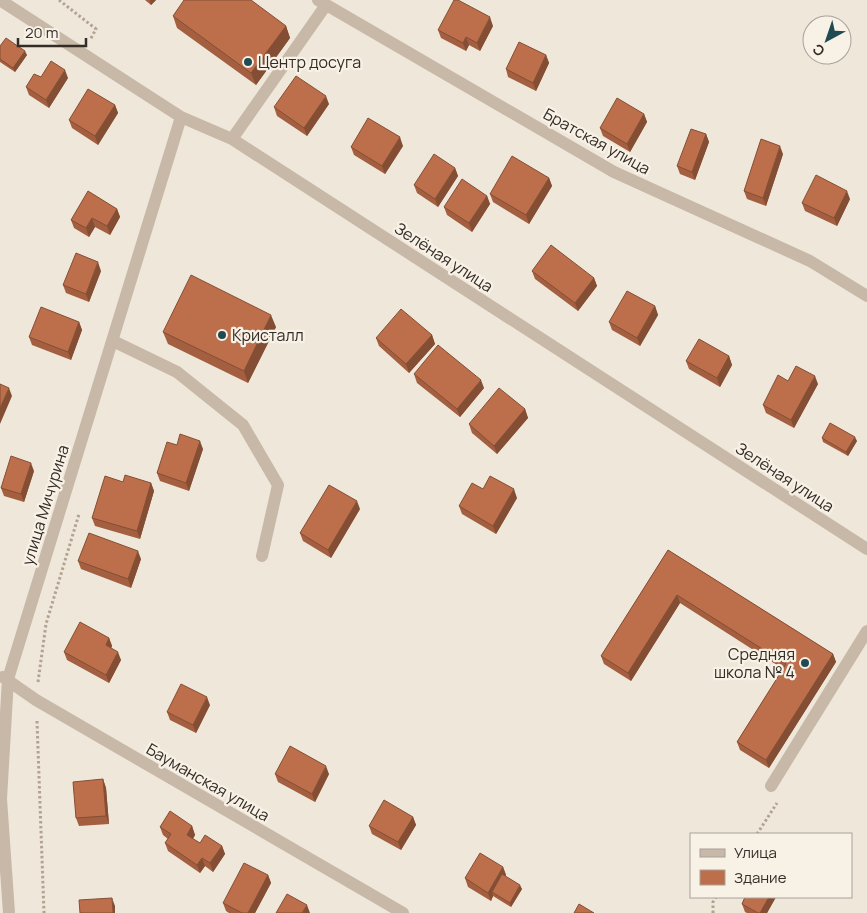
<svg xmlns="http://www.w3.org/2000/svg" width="867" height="913" font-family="Manrope,sans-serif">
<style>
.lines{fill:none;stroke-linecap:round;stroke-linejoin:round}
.path{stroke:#b2a292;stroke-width:3;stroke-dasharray:2.5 2.5;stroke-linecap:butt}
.minor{stroke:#c7b8a7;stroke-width:12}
.wall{fill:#a35f40}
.shaded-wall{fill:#844e34}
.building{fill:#bd6f4b;stroke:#844e34}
.poi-dot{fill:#204b52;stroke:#f8f1e6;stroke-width:2}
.labels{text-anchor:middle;stroke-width:4.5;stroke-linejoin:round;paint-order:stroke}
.poi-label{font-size:16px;fill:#342c27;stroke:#f8f1e6;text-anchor:start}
.street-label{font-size:16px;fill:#342c27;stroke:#f8f1e6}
</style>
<rect width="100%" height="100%" fill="#efe7da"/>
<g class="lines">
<path class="path" d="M59,0L96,29L90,40
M38,682L46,624L79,514
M37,721L44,913
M757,834L777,803
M713,913V902L716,897"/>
<path class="minor" d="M0,0L181,117L232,139L867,549
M318,0L614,172L810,261L867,296
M232,139L326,5
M113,341L177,372L243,425L278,485L262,556
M3,677L36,700L403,913
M771,786L867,631
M9,913L1,799L8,679L181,117"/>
</g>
<path class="wall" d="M145,0H156L151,5Z
M173,16L286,26L290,38L256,85L177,28Z
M493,26L480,51L469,45L466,51L441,38L438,30Z
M0,46L27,55L15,72L0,62Z
M546,55L549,63L536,91L508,77L506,69Z
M41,77L68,78L49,108L29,95L26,87Z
M329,104L307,136L277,116L274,107Z
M115,105L118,113L98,145L72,128L69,120Z
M644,114L647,122L630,152L603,136L600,128Z
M706,134L709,142L695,180L680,174L677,166Z
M403,146L385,174L354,155L351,147Z
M783,154L766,206L747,199L744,191Z
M455,168L458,176L438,207L417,193L414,185Z
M549,178L552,186L529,224L493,202L490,194Z
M487,196L490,204L472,232L447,215L444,207Z
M850,199L837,226L805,211L802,203Z
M117,209L120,217L110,235L95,227L89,237L74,228L71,220Z
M101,271L89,302L66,293L63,285Z
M532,271L594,278L597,286L578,311L535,279Z
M655,306L658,315L640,346L612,330L609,322Z
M79,322L82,330L71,360L32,345L29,337Z
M276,327L248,383L168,344L163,332Z
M432,335L435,344L409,373L379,346L376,338Z
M729,356L732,365L720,387L689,369L686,361Z
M414,374L484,388L460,417L417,383Z
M788,381L818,384L794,428L766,413L763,405Z
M525,409L528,418L497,454L472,433L469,424Z
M822,438L857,441L848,456L823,442Z
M177,445L203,449L189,491L160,481L157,473Z
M34,471L24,502L4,496L1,488Z
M123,482L151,483L154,491L140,539L95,526L92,518Z
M483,489L517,498L496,534L462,514L459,506Z
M360,509L331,558L303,541L300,533Z
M668,550L833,654L836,662L769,768L740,750L737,742L783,669L680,603L631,681L604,664L601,656Z
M141,559L131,588L81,569L78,561Z
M109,638L112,646L111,648L121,660L109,683L67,660L64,652Z
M210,705L196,733L170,720L167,712Z
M275,774H329L315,802L278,782Z
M103,779L106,788L109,824L79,826L76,818Z
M413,817L416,825L401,850L372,834L369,826Z
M192,826L195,835L193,839L200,843L222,846L225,854L213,872L205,866L200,873L168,851L165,843L168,839L163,835L160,827Z
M503,867L506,875L505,876L522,889L511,907L493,896L491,901L468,887L465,878Z
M268,875L271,883L255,913H229L226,911L223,903Z
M745,897H776L767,913H747L745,912L742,904Z"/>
<path class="shaded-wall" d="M150,0H156L151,5Z
M490,17L493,26L480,51L477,43Z
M286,26L290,38L256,85L251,73Z
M466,37L469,45L466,51L463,43Z
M25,51L27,55L15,72L13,68Z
M546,55L549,63L536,91L533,83Z
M65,70L68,78L49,108L46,100Z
M326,96L329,104L307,136L304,128Z
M115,105L118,113L98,145L95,136Z
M644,114L647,122L630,152L627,144Z
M706,134L709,142L695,180L692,172Z
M400,137L403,146L385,174L382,166Z
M780,146L783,154L766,206L763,198Z
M455,168L458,176L438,207L435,199Z
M549,178L552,186L529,224L526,215Z
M847,191L850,199L837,226L834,218Z
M487,196L490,204L472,232L469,223Z
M117,209L120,217L110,235L107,226Z
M92,218L95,227L89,237L86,228Z
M98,262L101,271L89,302L86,294Z
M594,278L597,286L578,311L575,303Z
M655,306L658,315L640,346L637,338Z
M271,315L276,327L248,383L244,371Z
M79,322L82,330L71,360L68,352Z
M432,335L435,344L409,373L406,364Z
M729,356L732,365L720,387L717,378Z
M815,376L818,384L794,428L791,420Z
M481,380L484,388L460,417L457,409Z
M9,388L12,396L0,424V408Z
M525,409L528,418L497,454L494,446Z
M855,437L857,441L848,456L846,452Z
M200,441L203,449L189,491L186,483Z
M31,463L34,471L24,502L21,494Z
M151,483L154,491L140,539L137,531Z
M514,489L517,498L496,534L493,526Z
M357,501L360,509L331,558L328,550Z
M138,551L141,559L131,588L128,579Z
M677,595L680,603L631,681L628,673Z
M109,638L112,646L109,653L106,645Z
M118,652L121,660L109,683L106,675Z
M833,654L836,662L769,768L766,760Z
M207,697L210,705L196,733L193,725Z
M326,766L329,774L315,802L312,794Z
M103,779L106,788L109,824L106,816Z
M413,817L416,825L401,850L398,842Z
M192,826L195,835L190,843L187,835Z
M222,846L225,854L213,872L210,863Z
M202,858L205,866L200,873L197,865Z
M503,867L506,875L495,894L492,892L493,896L491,901L488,893Z
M268,875L271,883L255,913H248Z
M520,885L522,889L511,907L510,903Z
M769,897H776L767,913H760Z
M112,898L115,906V913H113Z
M307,905L310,913H302Z"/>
<path class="building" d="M184,0H251L286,26L251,73L173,16Z
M454,0H458L490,17L477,43L466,37L463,43L438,30Z
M6,38L25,51L13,68L0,59V46Z
M519,42L546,55L533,83L506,69Z
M51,61L65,70L46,100L26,87L34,74L41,77Z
M296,76L326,96L304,128L274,107Z
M88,89L115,105L95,136L69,120Z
M617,98L644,114L627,144L600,128Z
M368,118L400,137L382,166L351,147Z
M691,129L706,134L692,172L677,166Z
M761,139L780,146L763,198L744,191Z
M434,154L455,168L435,199L414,185Z
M512,156L549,178L526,215L490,194Z
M816,175L847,191L834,218L802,203Z
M462,179L487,196L469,223L444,207Z
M88,191L117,209L107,226L92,218L86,228L71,220Z
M551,245L594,278L575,303L532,271Z
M76,253L98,262L86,294L63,285Z
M191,275L271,315L244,371L163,332Z
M627,291L655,306L637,338L609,322Z
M41,307L79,322L68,352L29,337Z
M401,309L432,335L406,364L376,338Z
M699,339L729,356L717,378L686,361Z
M438,345L481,380L457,409L414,374Z
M796,366L815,376L791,420L763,405L778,375L788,381Z
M0,384L9,388L0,408Z
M499,388L525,409L494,446L469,424Z
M830,423L855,437L846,452L822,438Z
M180,434L200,441L186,483L157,473L167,442L177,445Z
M11,456L31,463L21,494L1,488Z
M125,475L151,483L137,531L92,518L105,476L123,482Z
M490,476L514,489L493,526L459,506L472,483L483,489Z
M329,485L357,501L328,550L300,533Z
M89,533L138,551L128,579L78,561Z
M668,550L833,654L766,760L737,742L786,664L677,595L628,673L601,656Z
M80,622L109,638L106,645L118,652L106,675L64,652Z
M181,684L207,697L193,725L167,712Z
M290,746L326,766L312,794L275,774Z
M103,779L106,816L76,818L73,782Z
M384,800L413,817L398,842L369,826Z
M170,811L192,826L187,835L200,843L205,835L222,846L210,863L202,858L197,865L165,843L171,834L160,827Z
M480,853L503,867L488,893L465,878Z
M244,863L268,875L248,913H242L223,903Z
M502,874L520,885L510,903L492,892Z
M287,894L307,905L302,913H276Z
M745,897H769L760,913H758L742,904Z
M112,898L113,913H80L79,900Z
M579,904L594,913H574Z"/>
<g class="poi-dot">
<circle cx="248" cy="62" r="5"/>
<circle cx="222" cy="335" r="5"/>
<circle cx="805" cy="663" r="5"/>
</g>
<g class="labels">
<g class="poi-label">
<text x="258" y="68">Центр досуга</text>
<text x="232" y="341">Кристалл</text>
<text x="795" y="660" text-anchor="end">Средняя<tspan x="795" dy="18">школа № 4</tspan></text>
</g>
<g class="street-label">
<text transform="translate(597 141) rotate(29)" y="6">Братская улица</text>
<text transform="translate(444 257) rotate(33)" y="6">Зелёная улица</text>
<text transform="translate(785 477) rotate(33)" y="6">Зелёная улица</text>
<text transform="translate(45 505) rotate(-73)" y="6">улица Мичурина</text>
<text transform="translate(208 782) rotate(30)" y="6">Бауманская улица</text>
</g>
</g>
<rect x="690" y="833" width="162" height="65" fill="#f8f1e6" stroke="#aaa29a"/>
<rect x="700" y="849" width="25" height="8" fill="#c7b8a7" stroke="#aaa29a"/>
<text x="734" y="858" font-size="15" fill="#342c27">Улица</text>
<rect x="700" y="870" width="25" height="15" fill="#bd6f4b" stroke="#aaa29a"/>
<text x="734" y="883" font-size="15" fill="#342c27">Здание</text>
<g transform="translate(827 40) rotate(220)"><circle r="24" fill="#f8f1e6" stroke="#aaa29a"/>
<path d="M0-4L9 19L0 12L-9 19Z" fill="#204b52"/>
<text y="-8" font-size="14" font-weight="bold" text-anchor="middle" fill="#342c27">С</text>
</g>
<path d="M18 38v8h68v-8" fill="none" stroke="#342c27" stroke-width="2.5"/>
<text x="25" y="38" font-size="15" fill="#342c27" stroke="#f8f1e6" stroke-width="4" paint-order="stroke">20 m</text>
</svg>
